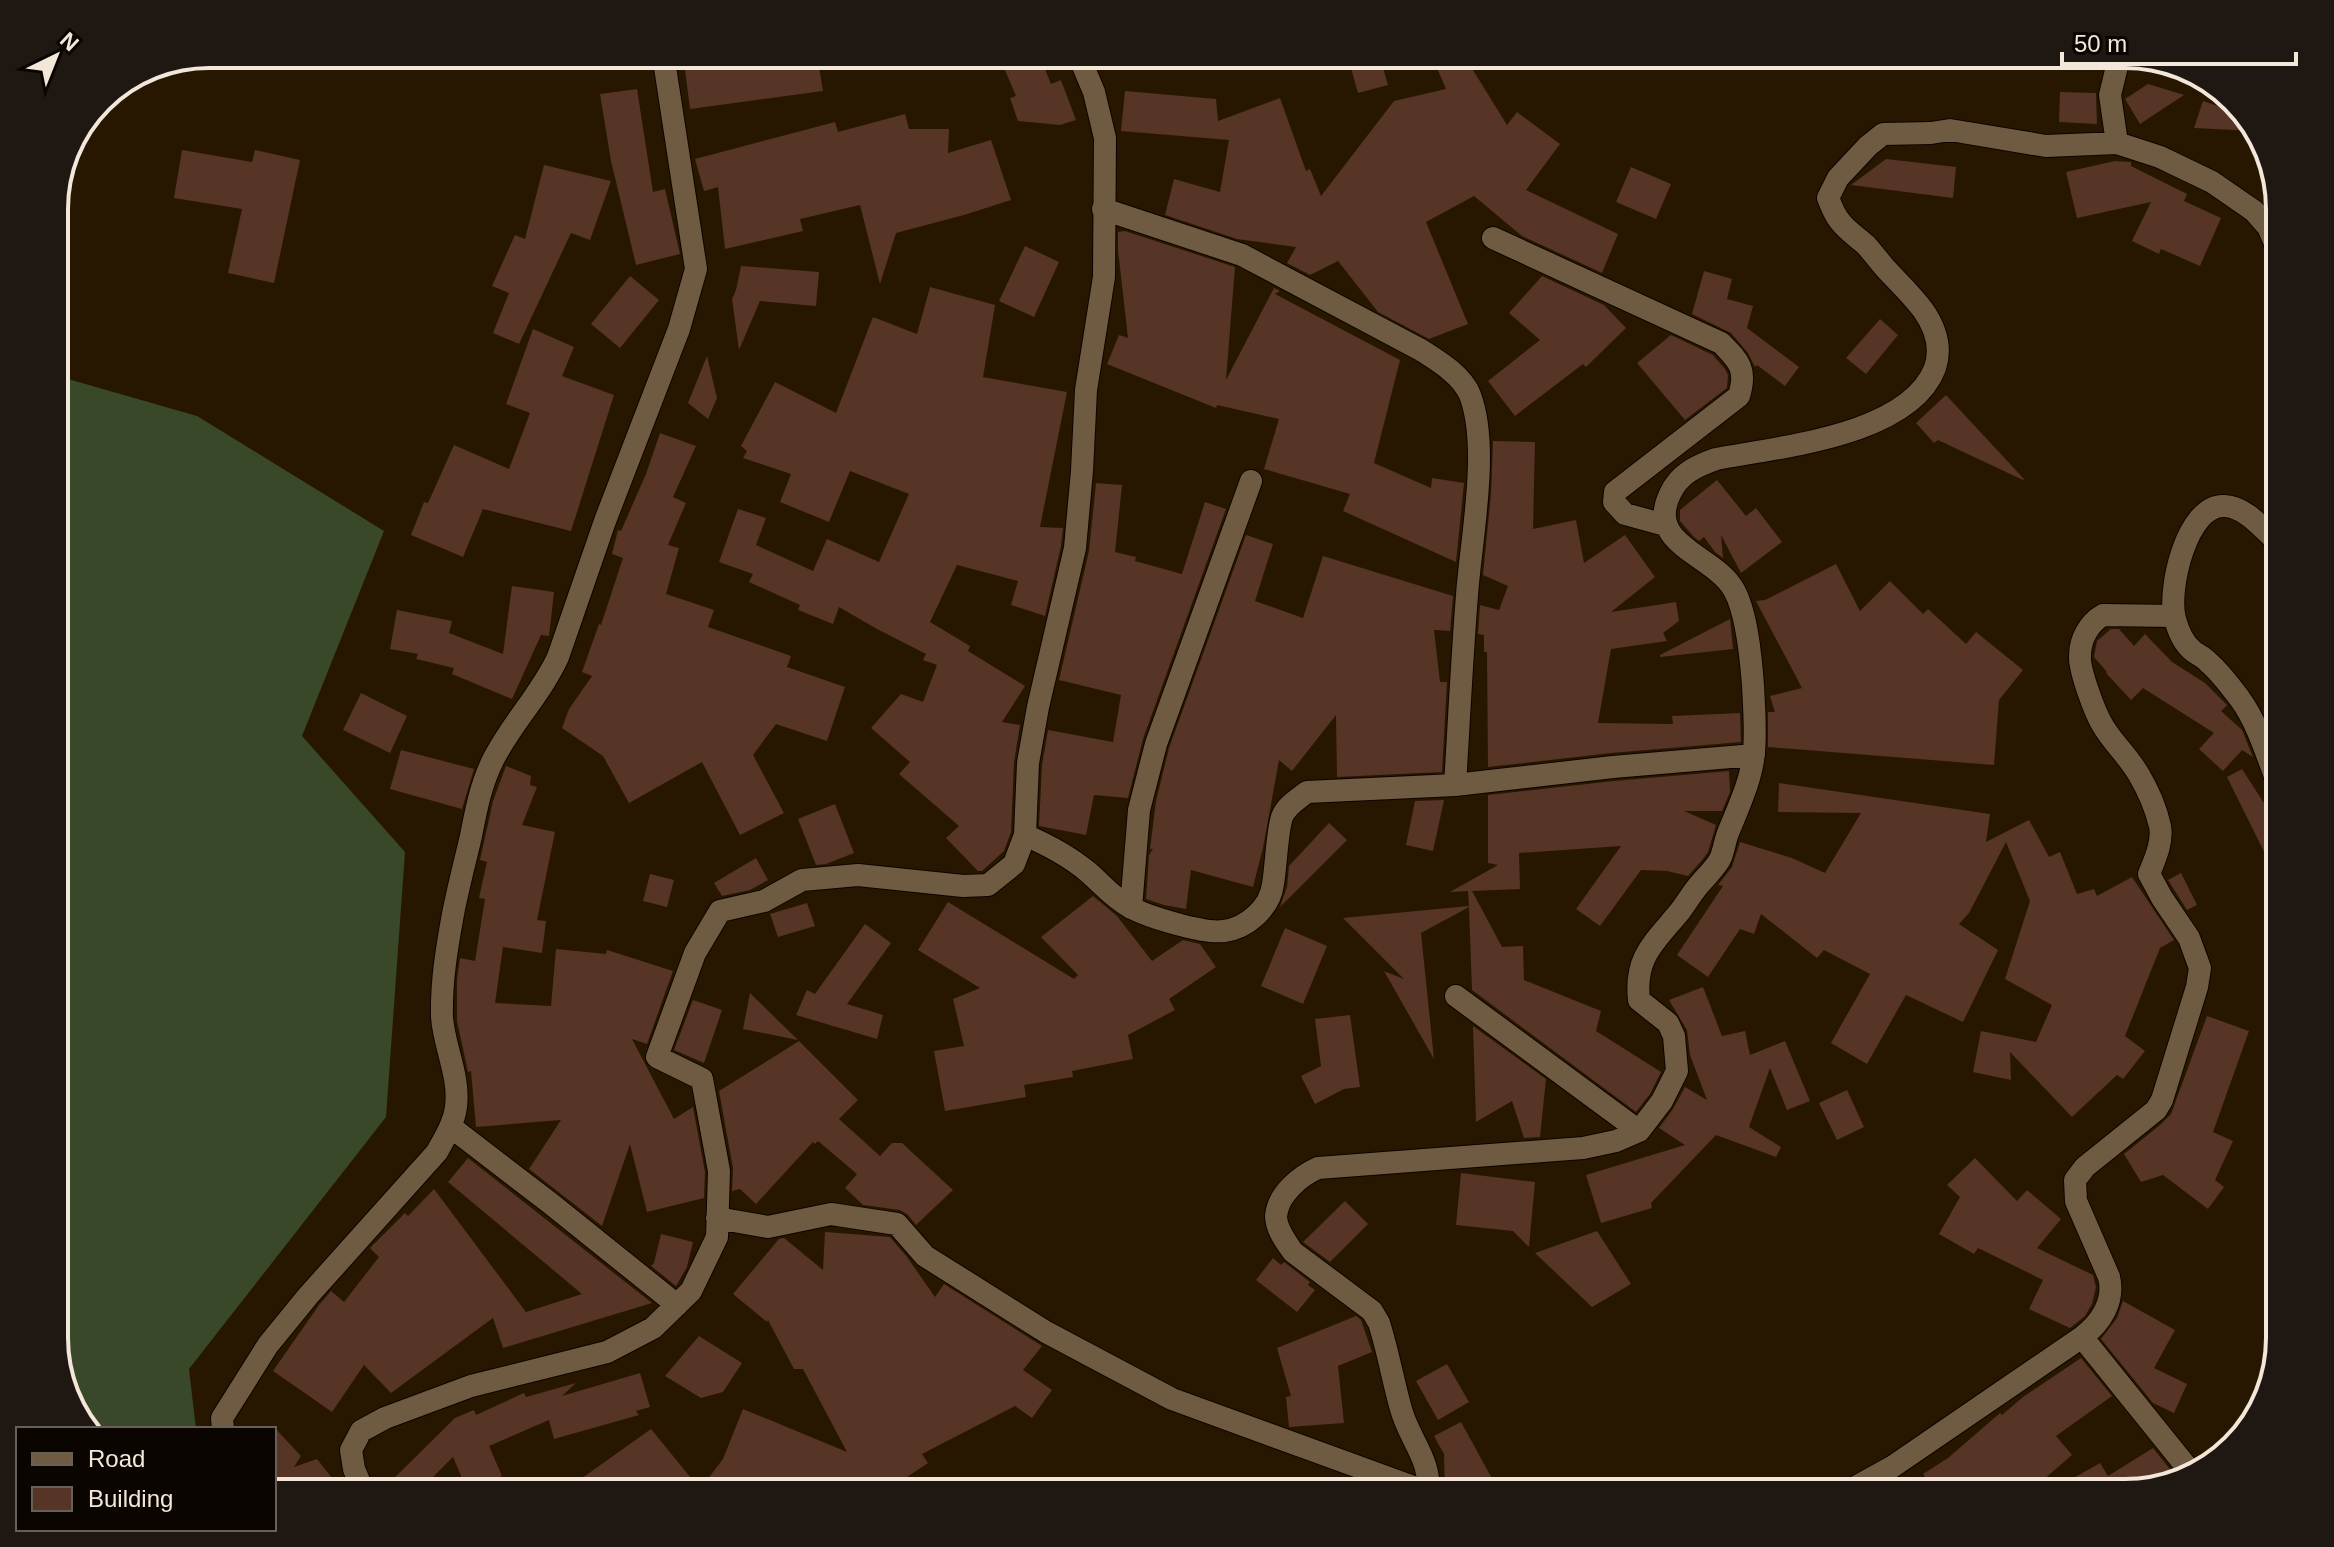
<svg xmlns="http://www.w3.org/2000/svg" width="2334" height="1547" font-family="Helvetica,sans-serif">
<style>
.forest{fill:#394828}
.building{fill:#563426}
.lines{fill:none;stroke-linecap:round;stroke-linejoin:round}
.minor-casing{stroke:#0f0300;stroke-width:24}
.minor{stroke:#6f5b42;stroke-width:22}
.rim{fill:none;stroke:#f3e7d9;stroke-width:4}
</style>
<rect width="100%" height="100%" fill="#271701"/>
<path class="forest" d="M54,375L197,416L384,531L302,736L405,852L386,1117L189,1369L196,1429H88L75,1415L54,1348Z"/>
<path class="building" d="M749,54H789L790,66L818,61L823,91L690,109L684,62Z
M1027,54H1039L1051,84L1061,80L1076,120L1060,125L1018,121L1010,98L1016,96L1002,63Z
M1347,54H1379L1388,85L1358,93Z
M1431,54H1463L1507,125L1517,112L1560,144L1526,190L1618,234L1602,273L1522,236L1474,196L1426,222L1468,324L1429,339L1378,312L1338,261L1310,275L1287,263L1296,247L1237,239L1165,215L1174,179L1220,192L1229,140L1121,131L1125,91L1216,99L1218,121L1280,98L1306,171L1310,169L1321,196L1394,101L1446,89Z
M2148,84L2184,95L2140,124L2125,99Z
M637,89L653,192L665,189L680,254L636,265L611,161L600,94Z
M2060,92L2096,93L2097,124L2059,122Z
M2203,101L2241,114L2256,131L2194,128Z
M905,114L909,129H949L948,153L991,140L1011,200L964,215L896,233L880,284L860,205L800,219L803,231L725,249L718,187L704,191L695,159L835,122L838,132Z
M182,150L252,162L255,150L300,160L274,283L228,273L242,209L174,198Z
M1886,159L1956,167L1953,198L1851,185Z
M2115,161L2131,162V166L2187,194L2184,201L2221,218L2200,266L2161,249L2159,254L2132,241L2151,202L2077,218L2066,172Z
M544,165L611,181L590,240L571,233L519,344L493,333L509,293L492,286L515,235L525,239Z
M1631,167L1671,184L1656,219L1616,202Z
M1125,231L1235,267L1226,380L1274,288L1280,291L1275,294L1400,360L1374,463L1431,488L1432,478L1464,483L1456,562L1343,511L1350,494L1264,469L1279,419L1217,405L1216,408L1107,364L1119,335L1128,338L1118,250V232Z
M1025,246L1059,262L1034,317L999,301Z
M741,266L819,272L816,306L760,301L739,350L732,299L736,290Z
M1704,271L1732,279L1727,299L1753,306L1747,328L1799,367L1785,386L1757,365L1755,367L1748,353L1731,333L1692,314Z
M630,276L659,300L620,348L591,324Z
M1542,276L1604,305L1626,328L1586,367L1583,364L1515,416L1488,381L1540,340L1509,313Z
M930,287L995,305L983,377L1067,392L1040,527L1063,528L1061,546L1045,616L1011,605L1018,581L957,565L930,622L970,646L968,651L1025,686L1002,722L1020,725L1014,762L1011,832L1004,851L982,871H978L946,838L959,826L899,774L910,762L871,728L901,694L923,702L937,665L923,660L926,654L877,629L839,607L833,624L798,610L800,605L749,582L753,574L719,562L738,509L766,518L756,545L813,571L827,539L879,562L909,494L850,471L829,522L780,502L791,474L743,458L747,451L741,446L775,382L836,413L873,317L917,334Z
M1880,319L1898,335L1866,374L1846,358Z
M533,329L574,347L562,376L614,395L571,531L483,509L463,557L411,535L424,502L428,503L454,445L509,469L530,413L506,404Z
M1671,335L1713,355L1725,369L1728,375L1727,388L1685,420L1637,363Z
M707,356L717,398L708,419L688,403Z
M1946,395L2024,479L2023,480L1938,440L1934,443L1916,423Z
M660,433L696,446L673,497L686,503L668,545L679,548L666,594L714,610L708,627L791,656L787,667L845,687L827,741L776,724L753,755L784,813L740,835L702,762L629,803L603,756L562,728L569,709L592,676L582,672L599,624L601,625L623,558L612,554L618,530L621,531L646,474Z
M1493,441L1535,442L1533,529L1576,520L1584,563L1625,535L1655,577L1611,612L1676,602L1679,621L1663,633L1667,641L1611,649L1598,723L1673,724L1672,716L1740,713L1741,742L1611,753L1488,767L1487,652H1484V635L1478,634L1480,605L1499,610L1508,586L1483,575L1491,494Z
M1717,480L1746,516L1756,508L1782,542L1741,573L1721,535L1723,558L1715,552L1704,537L1699,541L1694,537L1680,521V510Z
M1096,483L1122,485L1115,552L1136,557L1135,561L1182,574L1205,502L1226,509L1143,739L1128,798L1094,795L1086,835L1039,826L1042,765L1048,730L1113,742L1121,695L1059,680L1089,551Z
M1246,535L1273,544L1255,601L1303,618L1323,556L1453,596L1450,631L1434,630L1440,682H1447L1442,772L1337,777L1336,715L1292,771L1279,760L1263,848L1253,887L1191,870L1186,909L1164,905L1146,899L1149,855L1153,849H1150L1156,801L1169,748Z
M1836,564L1860,611L1890,581L1923,614L1928,609L1966,644L1976,632L2023,670L1999,700L1994,765L1768,747V712H1775L1770,696L1802,688L1756,601L1765,600Z
M512,586L554,592L549,636L541,635L512,699L452,674L454,668L416,659L418,654L390,649L397,610L452,621L449,633L503,654Z
M1730,619L1733,649L1660,657V655Z
M2111,629H2119L2134,646L2145,634L2172,662L2205,683L2227,705L2221,711L2242,730L2253,757L2242,750L2223,771L2199,749L2214,733L2143,688L2131,700L2106,673L2107,672L2094,657L2097,641Z
M361,693L407,716L390,753L343,730Z
M401,750L474,769L462,809L390,789Z
M506,766L531,776L530,785L537,787L522,825L555,832L537,920L546,921L542,953L503,947L495,1003L551,1006L556,949L606,954L607,950L673,971L647,1044L632,1039L674,1119L693,1107L705,1172L704,1198L647,1212L630,1144L602,1226L529,1169L561,1120L476,1127L471,1071L468,1072L457,1021V979L460,958L475,961L485,899L479,898L487,862L480,860L493,801Z
M2242,769L2280,828V884L2227,777Z
M1729,771L1730,792L1722,811H1684L1716,825L1708,852L1703,859L1688,876L1667,871L1641,870L1600,926L1576,909L1621,846L1519,853L1520,889L1472,891L1502,947L1523,946L1524,980L1601,1011L1596,1031L1661,1072L1650,1094L1636,1112L1472,990L1469,907L1421,933L1434,1059L1384,971L1404,979L1343,918L1469,906L1468,891L1450,892L1498,865L1488,863V795L1614,781Z
M1779,783L1990,814L1986,842L2029,820L2049,857L2060,852L2077,894L2094,889L2097,896L2132,877L2174,940L2160,948L2125,1036L2145,1051L2123,1079L2117,1075L2072,1117L2010,1052L2011,1080L1973,1072L1981,1031L2036,1042L2052,1005L2005,979L2030,901L2006,842L1969,913L1959,924L1998,950L1963,1022L1906,995L1867,1064L1831,1043L1870,974L1824,950L1817,958L1761,914L1754,934L1740,929L1708,977L1677,955L1723,886L1718,885L1732,867L1740,842L1792,858L1825,873L1861,813L1778,812Z
M1444,800L1433,851L1406,845L1415,801Z
M835,804L854,853L826,864L816,865L798,819Z
M1329,823L1347,840L1280,907L1287,887L1289,866Z
M756,858L768,880L750,890L722,896L714,883Z
M2181,873L2197,905L2187,910L2168,880Z
M650,874L674,880L667,907L643,901Z
M1093,896L1117,916L1152,961L1183,940L1200,944L1216,967L1169,999L1175,1010L1128,1035L1133,1059L1072,1071L1073,1077L1024,1085L1026,1097L945,1111L934,1051L964,1046L953,999L980,988L918,950L948,902L1074,979L1078,975L1041,937Z
M807,903L815,926L778,937L770,914Z
M865,924L891,943L847,1004L883,1015L877,1039L796,1015L807,990L815,994Z
M1285,928L1327,946L1303,1004L1261,986Z
M1703,987L1722,1036L1745,1031L1750,1055L1785,1041L1810,1101L1787,1110L1770,1068L1749,1127L1781,1147L1776,1157L1716,1135L1651,1203L1652,1208L1601,1223L1586,1175L1685,1145L1659,1128L1673,1109L1685,1087L1707,1100L1690,1055L1687,1030L1669,1000Z
M750,993L798,1040L743,1029Z
M693,1000L722,1010L704,1063L674,1050Z
M1350,1015L1360,1087L1344,1089L1315,1104L1301,1076L1321,1066L1315,1019Z
M2207,1016L2249,1031L2213,1132L2233,1141L2215,1180L2224,1187L2208,1209L2163,1175L2141,1182L2124,1154L2160,1125L2171,1114Z
M1473,1026L1546,1079L1540,1137L1524,1138L1512,1101L1476,1122Z
M799,1041L858,1100L839,1119L880,1156L892,1143H902L953,1190L916,1225L908,1215L900,1210L863,1205L845,1188L857,1174L818,1141L815,1144L813,1142L756,1204L740,1189L732,1191L733,1168L719,1091Z
M1847,1090L1864,1127L1837,1140L1819,1103Z
M468,1158L652,1303L503,1348L493,1318L391,1393L364,1365L332,1412L273,1371L319,1305L331,1291L344,1302L379,1257L370,1248L405,1213L408,1216L434,1189L526,1312L582,1294L448,1182Z
M1975,1158L2017,1201L2027,1190L2061,1219L2037,1248L2093,1275L2096,1287L2092,1304L2085,1316L2070,1328L2029,1309L2043,1280L1978,1248L1974,1254L1939,1234L1960,1197L1947,1185Z
M1461,1173L1535,1182L1529,1247L1513,1231L1456,1225Z
M1345,1201L1368,1224L1330,1262L1303,1242Z
M1597,1231L1631,1284L1592,1307L1535,1253Z
M825,1232L890,1237L907,1257L935,1297L944,1284L1042,1346L1023,1370L1052,1390L1032,1418L1015,1406L922,1454L928,1463L883,1493H561L651,1429L700,1489L723,1459L743,1409L847,1452L803,1369H794L768,1320L767,1322L733,1294L779,1239L784,1238L823,1270Z
M661,1234L693,1242L687,1267L676,1286L651,1266L654,1263Z
M1273,1258L1281,1265L1284,1262L1310,1282L1308,1285L1315,1290L1297,1312L1256,1280Z
M2123,1301L2175,1330L2154,1368L2187,1384L2174,1413L2153,1403L2101,1339L2117,1318Z
M1356,1316L1361,1320L1372,1352L1338,1366L1344,1423L1289,1427L1286,1397L1291,1396L1277,1348Z
M699,1336L742,1363L723,1392L701,1398L665,1376Z
M2081,1358L2112,1396L2056,1436L2072,1455L2028,1493H2005L1993,1479L1990,1481L1988,1479L1966,1493H1936L1923,1474L1948,1458L2000,1413L2002,1415L2023,1397Z
M1447,1364L1469,1402L1438,1420L1416,1381Z
M640,1373L650,1407L636,1411L639,1415L554,1439L549,1420L489,1446L502,1476L467,1490L453,1457L417,1493H379L455,1418L474,1410L476,1415L524,1393L526,1397L576,1383L562,1396Z
M1461,1422L1500,1493H1445L1444,1454L1434,1436Z
M274,1427L301,1456L294,1467L317,1459L332,1478L313,1493H284L280,1488L274,1493Z
M2153,1448L2173,1473L2152,1487L2125,1493H2047L2100,1463L2108,1476Z"/>
<g class="lines">
<defs>
<path id="minor" d="M2117,143L2110,95L2120,54
M1103,209L1242,255L1421,350C1438,361 1462,375 1470,395C1490,448 1471,538 1467,595C1462,658 1459,721 1455,785
M1493,238L1721,343C1740,362 1747,370 1739,396L1615,492L1614,502L1625,514L1665,525
M2280,544C2265,532 2247,507 2225,506C2187,503 2167,590 2175,619C2178,630 2184,644 2193,651C2198,655 2204,657 2208,662C2220,672 2231,687 2240,699C2259,725 2268,760 2280,789
M1025,835C1048,845 1069,856 1088,872C1102,884 1113,898 1130,907C1148,917 1204,934 1224,931C1247,928 1270,908 1273,884C1276,867 1277,832 1282,817C1286,806 1298,799 1307,792L1455,785L1613,767L1754,755
M1131,908L1139,810L1156,744L1251,481
M1456,996L1639,1131
M451,1127L550,1203L677,1305
M717,1218L768,1227L831,1214L897,1224L925,1256L1046,1332L1172,1399L1430,1493
M2082,1337L2194,1476
M223,1429L222,1418L268,1345L308,1296L437,1152C445,1137 454,1123 456,1107C460,1076 444,1047 442,1017C441,982 447,947 453,914C458,888 465,862 471,836C476,810 481,784 493,760C511,724 541,694 558,657L605,521L679,329L696,269L663,54
M364,1493L354,1469L351,1450L361,1431L385,1418L471,1386L607,1352L653,1328L691,1291L717,1237L719,1171L702,1079L657,1057L695,953L720,911L764,901L802,880L858,875L963,886L988,885L1014,864L1025,835L1028,763L1038,707L1075,548L1082,471L1086,390L1104,277L1105,138L1094,92L1078,54
M1428,1493C1432,1461 1409,1439 1401,1409C1393,1381 1388,1351 1379,1323L1372,1311L1293,1252C1286,1242 1276,1229 1276,1216C1278,1194 1300,1176 1318,1168L1583,1148L1616,1141L1639,1131L1662,1101L1677,1071L1674,1036L1668,1023L1639,1000C1634,956 1656,941 1681,910C1687,902 1692,893 1699,885C1706,876 1717,867 1721,857C1724,849 1725,841 1728,833C1738,808 1752,779 1754,752C1756,730 1754,707 1753,685C1751,659 1747,613 1734,590C1715,555 1645,545 1670,494C1679,474 1696,466 1716,459C1778,447 1909,436 1935,368C1942,347 1935,327 1923,310C1912,295 1898,282 1886,269C1879,261 1873,253 1866,245C1857,237 1846,230 1839,220C1834,214 1831,205 1828,198L1838,178L1868,146L1883,134L1931,133L1950,130L2046,146L2117,143L2160,157L2212,182L2254,211L2268,227L2277,248L2280,262
M1845,1493L1892,1467L2082,1337C2101,1323 2115,1301 2109,1277L2076,1201L2075,1180L2085,1167L2156,1110L2162,1100L2197,987L2200,968L2189,938L2162,898L2149,874C2155,859 2163,842 2160,826C2156,809 2148,790 2139,775C2129,757 2113,743 2103,726C2095,713 2079,670 2080,656C2080,639 2089,623 2103,615L2174,616"/>
</defs>
<use href="#minor" class="minor-casing"/>
<use href="#minor" class="minor"/>
</g>
<path d="M0 0H2334V1547H0ZM209 68H2125A141 141 0 0 1 2266 209V1338A141 141 0 0 1 2125 1479H209A141 141 0 0 1 68 1338V209A141 141 0 0 1 209 68Z" fill="#1e1712" fill-rule="evenodd"/>
<path class="rim" d="M209 68H2125A141 141 0 0 1 2266 209V1338A141 141 0 0 1 2125 1479H209A141 141 0 0 1 68 1338V209A141 141 0 0 1 209 68Z"/>
<rect x="16" y="1427" width="260" height="104" fill="#0b0501" stroke="#685f57" stroke-width="2"/>
<rect x="32" y="1453" width="40" height="12" fill="#6f5b42" stroke="#685f57" stroke-width="2"/>
<text x="88" y="1467" font-size="24" fill="#f3e7d9">Road</text>
<rect x="32" y="1487" width="40" height="24" fill="#563426" stroke="#685f57" stroke-width="2"/>
<text x="88" y="1507" font-size="24" fill="#f3e7d9">Building</text>
<g transform="translate(56 56) rotate(43)" stroke="#0b0501" stroke-width="6" paint-order="stroke">
<path d="M0-6L14 30L0 20L-14 30Z" fill="#f3e7d9"/>
<text y="-12" font-size="22" font-weight="bold" text-anchor="middle" fill="#f3e7d9">N</text>
</g>
<path d="M2062 52v12h234v-12" fill="none" stroke="#f3e7d9" stroke-width="4"/>
<text x="2074" y="52" font-size="24" fill="#f3e7d9" stroke="#0b0501" stroke-width="6" paint-order="stroke">50 m</text>
</svg>
